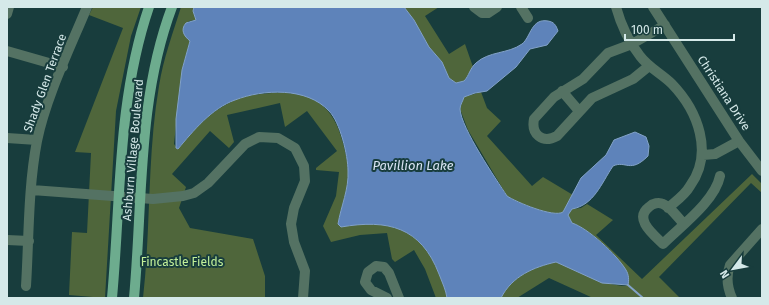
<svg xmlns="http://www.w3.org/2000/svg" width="769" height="305" font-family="'Fira Sans',sans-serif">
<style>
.green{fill:#4f663b}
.water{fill:#5e83ba;stroke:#82a2c8}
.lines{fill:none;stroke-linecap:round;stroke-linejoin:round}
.stream{stroke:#82a2c8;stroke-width:2}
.minor{stroke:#547263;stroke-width:10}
.major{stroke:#6dac8e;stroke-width:10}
.labels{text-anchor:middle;stroke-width:4;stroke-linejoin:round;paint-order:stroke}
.street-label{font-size:12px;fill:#d5e9e9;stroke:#183d3d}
.park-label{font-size:12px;fill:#c2f099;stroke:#183d3d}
.water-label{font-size:13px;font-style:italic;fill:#dae5f4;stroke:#183d3d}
</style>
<rect width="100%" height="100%" fill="#183d3d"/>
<path class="green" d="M93,7H141L131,36L116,111L105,298L69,295L72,232L87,233L91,153L75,152L123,28L89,15Z
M181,7H194L193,11L196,20L189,21L184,26L190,40L182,70L174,144L178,149C194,130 210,111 233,101C244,95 259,94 272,93C312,91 333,104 343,143C345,152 348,161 348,170C349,189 341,206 338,224L341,227C388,219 421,227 439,274C442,282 446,290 447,298H436L425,269L414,250L395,262L392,259L387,233L360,235L331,242L323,226L336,196L339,172L316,170V168L337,151L307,111L285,127L280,103L227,115L234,142L229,148L210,131L172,174L186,187L179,208L190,228L253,239L265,276V298H143C151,228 147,156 159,86C163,59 173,33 181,7Z
M404,7H439L425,16L449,54L465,44L473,67L464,81L456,83L449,78L442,62L429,47L414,20Z
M481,92L487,108L501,121L487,136L532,186L543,177L573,195L563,212C554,218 516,202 507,196L468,130L460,109L464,97Z
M752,174L762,184V193L751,183L659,277L680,298H593L549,278L517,298H501C512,276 534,267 556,262C580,271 600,285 626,286C623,278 621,264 616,257C607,246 585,227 572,223L568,215L572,209L581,208L587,204L613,220L596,235L642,279Z"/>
<path class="water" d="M194,7H404L414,20L429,47L442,62L449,78L456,83L464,81C469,76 470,68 476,63C489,51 508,54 522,44C531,37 531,18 548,21C554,22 556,25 558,31L547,45L530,49L516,67L487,91L475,93L464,97C463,101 460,105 460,109C461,128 496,179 507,196C516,202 554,218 563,212L581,178L606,155L614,140L635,132L646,137L649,146L648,156C630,174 626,160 613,166C601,184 594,205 572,209L568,215L572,223C588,228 617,255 626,270C629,275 629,280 628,285L602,283L556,262C534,267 512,276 501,298H447C446,290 442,282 439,274C421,227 388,219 341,227L338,224C341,206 349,189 348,171C348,155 340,122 329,111C307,87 263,89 235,100C212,108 193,131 178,149L176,148V119L182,70L190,41C184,36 180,30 186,23L196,20L193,11Z"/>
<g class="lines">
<path class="stream" d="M628,285L643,298"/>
<path class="minor" d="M474,7L482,13H488L497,7
M521,7L528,18
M616,7C621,25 629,42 640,56C649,68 662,74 672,84C698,111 714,153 690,186C685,195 676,201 668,208
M653,7L739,141L762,171
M7,14L9,7
M7,51L63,67
M649,66L633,79L592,98L557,136C542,144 531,134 534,119L554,97L583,79L608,53L632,44L665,25
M562,91L579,111
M7,138L37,140
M703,155L715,154L739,141
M32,190L153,199L183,196L194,193L208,183L245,144L259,137L278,138L295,148L304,166L305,181L294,208L291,224L294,242L305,271L303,298
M684,224C678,218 671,207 663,204C659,202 653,203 649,207C633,219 654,235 663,244C681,226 715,201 720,176
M7,240L29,241
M26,286C29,238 28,188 37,141C46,97 70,48 87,7
M387,298L371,290L365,282L368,272L376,266L384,267L389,273L399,298
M732,298C727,287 726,276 730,265L762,229"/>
<path class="major" d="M112,298C121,200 117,101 149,7
M134,298C143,201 137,100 172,7"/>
</g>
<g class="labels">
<g class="street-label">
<text transform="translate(45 83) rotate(-70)" y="4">Shady Glen Terrace</text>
<text transform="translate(724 93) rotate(57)" y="4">Christiana Drive</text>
<text transform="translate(133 150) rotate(-85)" y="4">Ashburn Village Boulevard</text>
</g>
<g class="park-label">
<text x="182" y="266">Fincastle Fields</text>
</g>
<g class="water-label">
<text x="413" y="170">Pavillion Lake</text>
</g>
</g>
<rect width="769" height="305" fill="none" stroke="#d5e9e9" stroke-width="16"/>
<g transform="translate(733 269) rotate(238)" stroke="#183d3d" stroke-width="3" paint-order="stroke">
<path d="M0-3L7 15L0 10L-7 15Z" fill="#d5e9e9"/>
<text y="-6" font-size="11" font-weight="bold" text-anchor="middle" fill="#d5e9e9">N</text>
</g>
<path d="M625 34v6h109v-6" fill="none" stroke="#d5e9e9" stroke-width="2"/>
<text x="631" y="34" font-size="12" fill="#d5e9e9" stroke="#183d3d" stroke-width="3" paint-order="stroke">100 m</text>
</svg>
